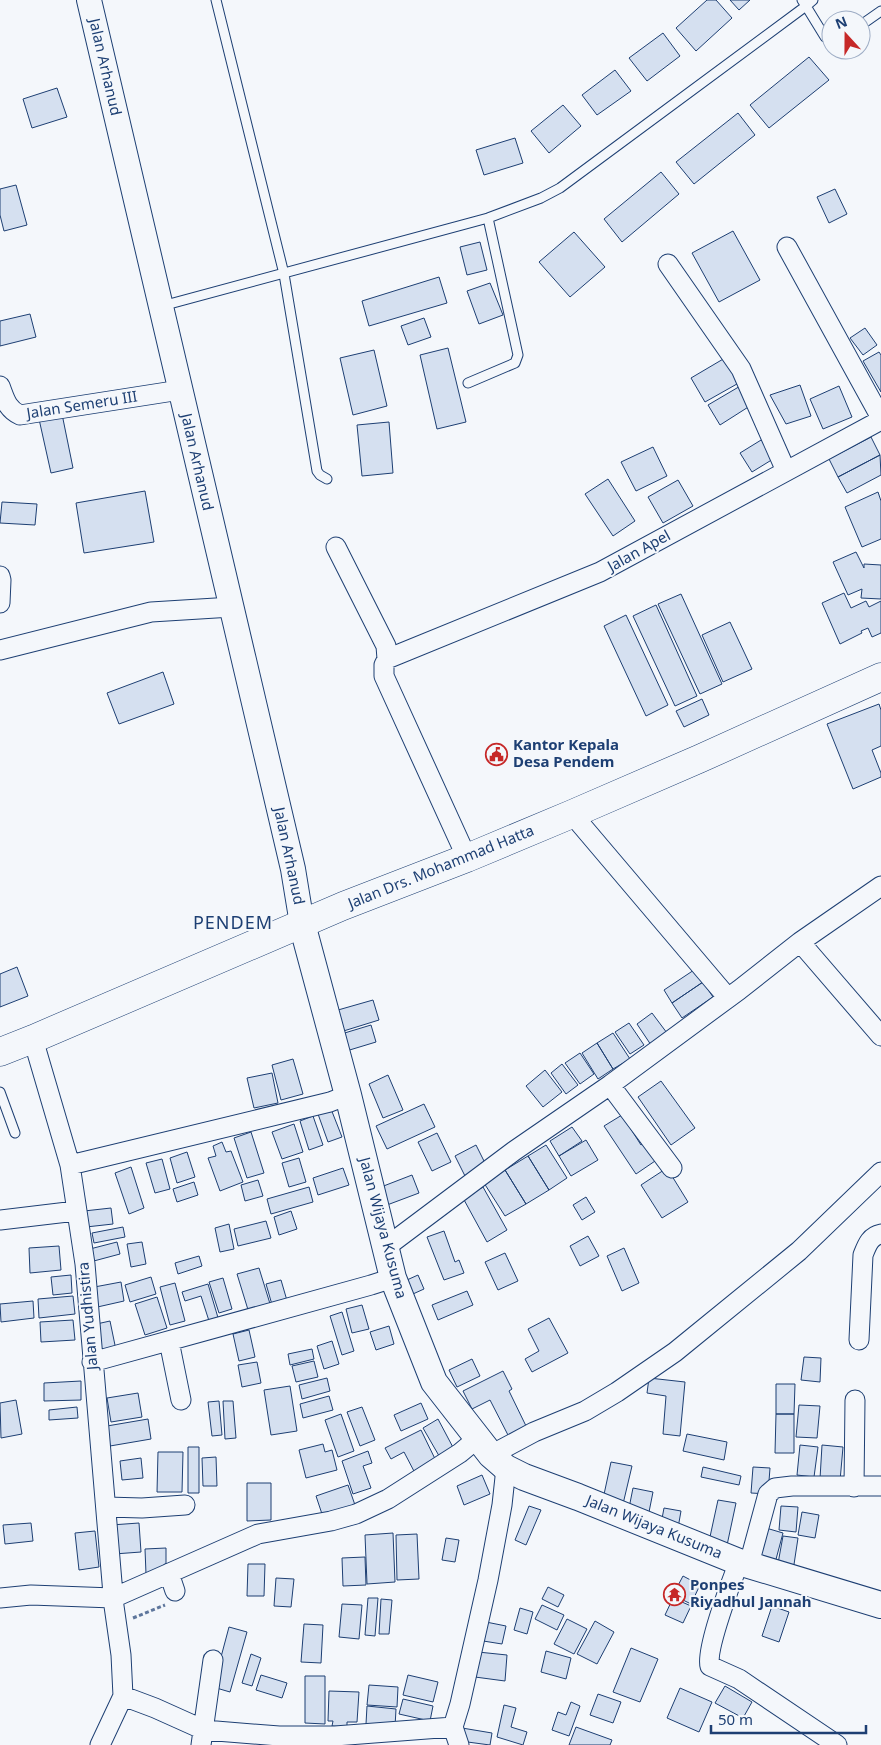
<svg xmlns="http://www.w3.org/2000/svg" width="881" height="1745" font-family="'Noto Sans',sans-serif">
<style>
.building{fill:#d5e0f0;stroke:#1d3f73}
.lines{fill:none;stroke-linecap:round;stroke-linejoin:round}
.service-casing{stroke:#1d3f73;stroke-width:11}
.minor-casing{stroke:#1d3f73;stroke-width:21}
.tertiary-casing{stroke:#1d3f73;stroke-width:26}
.secondary-casing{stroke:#1d3f73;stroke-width:28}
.primary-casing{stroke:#1d3f73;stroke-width:29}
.path{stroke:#5e769c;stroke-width:3;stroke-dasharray:4 2.5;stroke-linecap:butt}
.service{stroke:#f4f7fb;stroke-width:9}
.minor{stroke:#f4f7fb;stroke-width:19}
.tertiary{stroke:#f4f7fb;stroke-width:24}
.secondary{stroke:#f4f7fb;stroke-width:26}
.primary{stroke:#f4f7fb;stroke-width:28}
.labels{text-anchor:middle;stroke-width:4;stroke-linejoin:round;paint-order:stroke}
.street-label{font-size:15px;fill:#1d3f73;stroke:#f4f7fb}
.poi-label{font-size:15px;font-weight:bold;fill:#1d3f73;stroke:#f4f7fb;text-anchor:start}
.quarter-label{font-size:18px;letter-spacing:1px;fill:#1d3f73;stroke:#f4f7fb}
</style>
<rect width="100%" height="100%" fill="#f4f7fb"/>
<path class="building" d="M707,0H716L732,18L696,51L676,28Z
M730,0H750L739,10Z
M663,33L680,56L647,81L629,58Z
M809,57L829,80L769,128L750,105Z
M615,70L631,91L597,115L582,95Z
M57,88L67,117L32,128L23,99Z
M563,105L581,126L549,153L531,131Z
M738,113L755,135L694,184L676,162Z
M515,138L523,163L484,175L476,150Z
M661,172L679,194L622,242L604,219Z
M16,185L27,225L4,231L0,215V189Z
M835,189L847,214L829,223L817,197Z
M733,231L760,280L719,302L692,253Z
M574,232L605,267L570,297L539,262Z
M480,242L487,270L467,275L460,247Z
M439,277L447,303L369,326L362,301Z
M490,283L503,315L479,324L467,291Z
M30,314L36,337L0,346V321Z
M424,318L431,337L408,345L401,326Z
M865,328L877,345L863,355L850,338Z
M448,348L466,422L437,429L420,355Z
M374,350L387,406L353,415L340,358Z
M879,352L881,355V392L863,361Z
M730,355L744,380L705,402L691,378Z
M742,385L753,404L720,425L708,405Z
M800,385L811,416L786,424L770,395Z
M839,386L852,417L823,429L810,399Z
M62,414L73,468L51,473L39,419Z
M389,422L393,473L362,476L357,425Z
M766,437L778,456L752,472L740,453Z
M871,437L880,455L838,477L829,459Z
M653,447L667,476L636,491L621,462Z
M880,455L881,475L847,493L838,477Z
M608,479L635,521L613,536L585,494Z
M678,480L693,506L663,523L648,497Z
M145,491L154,542L84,553L76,503Z
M878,492L881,501V539L862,547L845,507Z
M2,502L37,504L35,525L0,523Z
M856,552L864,568V564L881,565V599L861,598L862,589L848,595L833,562Z
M844,593L851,608L866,601L869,607L881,601V633L872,637L868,628L861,631L862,633L840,644L822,603Z
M681,594L722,684L700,694L658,604Z
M656,605L697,696L675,706L633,616Z
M626,615L668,705L646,716L604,626Z
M730,622L752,669L723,682L702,635Z
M163,672L174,704L119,724L107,693Z
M702,699L709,715L684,727L676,711Z
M879,704L881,710V746L872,750L881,773V777L853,789L827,724Z
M17,967L28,996L0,1007V974Z
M694,970L703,982L672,1003L664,990Z
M703,982L713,997L682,1018L672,1003Z
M373,1000L379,1020L337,1033L331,1012Z
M652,1013L667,1033L651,1045L637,1024Z
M629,1023L644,1045L630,1054L615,1032Z
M371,1025L376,1042L343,1052L338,1035Z
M613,1033L630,1059L613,1069L597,1043Z
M597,1043L613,1069L598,1079L582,1053Z
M580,1053L594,1074L580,1084L565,1063Z
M293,1059L303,1094L281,1100L272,1065Z
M562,1064L578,1085L566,1094L551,1073Z
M545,1070L562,1092L543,1107L526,1086Z
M272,1073L278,1103L254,1108L247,1078Z
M388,1075L403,1110L383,1118L369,1084Z
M661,1081L695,1128L671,1145L638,1097Z
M424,1104L435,1127L387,1149L376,1126Z
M331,1109L342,1137L328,1142L318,1114Z
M622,1115L641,1145L646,1141L658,1159L636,1174L604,1126Z
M313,1116L323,1145L309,1150L300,1121Z
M294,1124L303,1152L282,1159L272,1132Z
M572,1127L582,1141L559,1156L550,1141Z
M251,1132L264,1173L247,1178L234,1138Z
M437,1133L451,1162L432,1171L418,1142Z
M586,1140L598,1160L571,1176L559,1156Z
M222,1142L226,1152L231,1151L243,1182L220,1191L208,1158L216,1156L213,1146Z
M476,1145L488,1169L467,1180L455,1156Z
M546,1145L567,1178L549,1190L528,1156Z
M187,1152L195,1177L177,1183L170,1158Z
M528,1156L549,1190L526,1204L505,1170Z
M299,1158L306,1182L289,1187L282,1163Z
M162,1159L170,1189L155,1193L146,1163Z
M131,1167L144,1208L129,1214L115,1173Z
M343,1168L349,1185L318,1195L313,1178Z
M667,1168L688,1202L662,1218L641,1185Z
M505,1170L526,1204L505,1216L484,1183Z
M412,1175L419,1193L387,1205L381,1187Z
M258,1180L263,1196L245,1201L241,1185Z
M194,1182L198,1195L177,1202L173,1189Z
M309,1187L313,1202L271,1214L267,1199Z
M483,1187L507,1230L487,1242L463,1198Z
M586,1197L595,1212L582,1220L573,1205Z
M111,1208L113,1224L86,1227L84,1211Z
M291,1211L297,1229L279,1235L274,1217Z
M266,1221L271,1238L238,1246L234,1229Z
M229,1224L234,1249L220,1252L215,1228Z
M123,1227L125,1237L94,1243L92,1233Z
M444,1231L455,1262L459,1260L464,1273L444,1280L427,1237Z
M588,1236L599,1256L580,1266L570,1246Z
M117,1242L120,1254L90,1262L86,1250Z
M142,1242L146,1264L131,1267L127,1244Z
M59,1246L61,1270L30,1273L29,1248Z
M624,1248L639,1283L622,1291L607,1256Z
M505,1253L518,1281L498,1290L485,1262Z
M199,1256L202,1266L178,1274L175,1263Z
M259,1268L271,1307L249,1313L237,1274Z
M71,1275L72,1293L53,1295L51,1277Z
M418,1275L424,1289L404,1298L398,1284Z
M151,1277L156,1294L130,1302L125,1285Z
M223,1278L232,1309L219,1313L209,1282Z
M281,1280L288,1304L273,1308L266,1284Z
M121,1282L124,1301L93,1308L89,1288Z
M175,1283L185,1321L170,1325L160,1287Z
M208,1284L219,1321L210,1324L201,1296L185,1301L182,1292Z
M467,1291L473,1305L438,1320L432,1305Z
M73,1296L75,1314L39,1318L38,1299Z
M157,1297L167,1328L145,1335L135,1304Z
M33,1301L34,1318L1,1322L0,1304Z
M362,1305L369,1329L352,1333L346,1309Z
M342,1312L354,1351L342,1355L330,1316Z
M549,1318L568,1353L532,1372L525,1359L539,1351L528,1329Z
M73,1320L75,1340L41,1342L40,1322Z
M110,1321L116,1350L98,1354L92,1325Z
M389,1326L394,1344L376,1350L370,1332Z
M249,1330L255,1357L239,1361L233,1334Z
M332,1341L339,1364L324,1369L317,1346Z
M312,1349L314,1359L290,1365L288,1354Z
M804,1357L821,1358L820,1382L801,1380Z
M472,1359L480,1376L457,1387L449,1370Z
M314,1361L318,1377L296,1382L292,1366Z
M257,1362L261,1383L242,1387L238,1365Z
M503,1371L512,1389L509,1391L527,1428L509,1437L490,1400L472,1409L463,1391Z
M327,1378L330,1391L302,1399L299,1385Z
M649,1378L685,1382L680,1436L663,1434L666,1396L647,1393Z
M81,1381V1400L44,1401V1383Z
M776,1384H795L794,1414H776Z
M290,1386L297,1431L271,1435L264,1390Z
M138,1393L142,1417L111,1422L107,1398Z
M329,1396L333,1410L303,1418L300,1404Z
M16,1400L22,1434L1,1438L0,1403Z
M219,1401L222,1435L212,1436L208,1402Z
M223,1401H233L236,1438L225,1439Z
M421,1403L428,1419L401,1431L394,1415Z
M799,1405L820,1406L817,1438L796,1437Z
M77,1407L78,1418L49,1420V1410Z
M362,1407L375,1440L360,1446L347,1412Z
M341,1414L354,1451L338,1457L325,1420Z
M776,1414H794V1453H775Z
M148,1419L151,1439L110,1446L107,1426Z
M438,1419L456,1453L442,1461L423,1428Z
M421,1430L438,1465L416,1475L404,1452L391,1459L385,1448Z
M687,1434L727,1442L724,1460L683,1451Z
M323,1444L325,1452L332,1450L337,1470L306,1478L299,1450Z
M800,1445L818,1447L814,1477L797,1475Z
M822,1445L843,1447L840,1481L820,1479Z
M188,1447H199V1493H188Z
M368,1451L372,1463L363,1466L371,1488L353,1494L342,1461Z
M158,1452H183L182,1492H157Z
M216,1457L217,1486H203L202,1458Z
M141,1458L143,1478L122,1480L120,1461Z
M611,1462L632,1466L623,1504L603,1499Z
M703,1467L741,1476L739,1485L701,1477Z
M753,1467L770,1468L768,1494L751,1493Z
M482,1475L490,1494L464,1505L457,1486Z
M247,1483H271V1520L247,1521Z
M348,1485L355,1505L323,1517L316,1496Z
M633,1488L653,1492L648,1517L628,1513Z
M718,1500L736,1503L726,1550L708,1546Z
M529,1506L541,1510L526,1545L515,1540Z
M781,1506L798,1507L796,1532L779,1530Z
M664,1508L681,1511L678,1528L661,1524Z
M802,1512L819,1515L815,1538L798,1535Z
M31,1523L33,1541L5,1544L3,1525Z
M139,1523L141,1552L114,1554L111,1525Z
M766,1528L783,1533L775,1563L758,1559Z
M95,1531L99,1567L79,1570L75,1533Z
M393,1533L395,1582L367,1584L365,1535Z
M417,1534L419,1579L397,1580L396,1535Z
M783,1536L798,1538L793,1571L777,1569Z
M446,1538L459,1540L455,1562L442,1560Z
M166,1548V1573L146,1574L145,1549Z
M365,1557L366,1585L343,1586L342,1558Z
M248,1564H265L264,1596H247Z
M683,1576L700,1585L691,1604L673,1595Z
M276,1578L294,1579L291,1607L274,1606Z
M548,1587L564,1595L558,1607L542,1599Z
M368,1598H378L375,1636L365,1635Z
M673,1598L691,1606L683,1623L665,1615Z
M381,1599L392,1600L389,1634H379Z
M342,1604L362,1605L359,1639L339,1637Z
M542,1605L564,1615L557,1630L535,1619Z
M772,1606L789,1612L779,1642L762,1636Z
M520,1608L533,1612L527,1634L514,1630Z
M567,1619L587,1629L574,1654L554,1644Z
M481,1621L506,1626L502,1644L477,1640Z
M595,1621L614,1632L597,1664L577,1654Z
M304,1624L323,1625L321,1663L301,1662Z
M229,1627L247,1632L230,1692L213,1687Z
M631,1648L658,1659L640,1702L613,1692Z
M546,1651L571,1658L566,1679L541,1672Z
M478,1652L507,1655L505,1681L475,1677Z
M251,1654L261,1658L252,1686L242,1683Z
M261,1675L287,1683L282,1698L256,1690Z
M408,1675L438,1682L433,1702L403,1695Z
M305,1676H325V1724L305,1723Z
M369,1685L398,1687L397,1707L367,1705Z
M725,1686L752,1702L743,1718L715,1703Z
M680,1688L712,1702L699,1732L667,1718Z
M329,1691L359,1692L357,1722H347V1727L332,1726L333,1721H328Z
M598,1694L621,1702L613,1723L590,1715Z
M403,1699L433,1706L430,1721L399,1714Z
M571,1702L580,1706L569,1736L552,1730L558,1712L566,1715Z
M504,1705L516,1708L511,1727L527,1732L523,1745L497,1737Z
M367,1706L396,1709L395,1727L366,1724Z
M576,1727L612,1740L610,1745H569Z
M462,1728L492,1733L490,1745L460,1741Z"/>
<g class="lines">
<defs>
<path id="service" d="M216,0L284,274L317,471L320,475L327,479
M802,0L806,6L813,0
M861,25L881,11
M162,306L488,218L541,198L560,188L806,6L825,37L831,39
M468,383L515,363L518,355L488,218
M0,1092L15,1133"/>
<path id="minor" d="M787,247L881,418
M668,264L741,369L786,471
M0,386C5,399 7,409 20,415L180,390
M336,547L386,646L387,659L384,665V676L467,858
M0,576L1,580L0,603
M0,650L151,612L232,607
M387,659L600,572L881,420
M572,814L728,998
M800,942L881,1036
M33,1039L70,1165L85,1264L114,1606L121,1655L123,1696L100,1745
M610,1085L672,1168
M70,1165L330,1102L348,1095
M0,1220L76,1211
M386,1247L514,1151L610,1085L739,990L800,942L881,886
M859,1340L863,1255C867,1245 870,1236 881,1234
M169,1341L181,1400
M92,1362L371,1285L393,1278
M491,1455L534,1432L585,1411L617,1392L675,1352L799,1251L881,1172
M854,1487L855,1400
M106,1507L142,1508L185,1505
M739,1562C732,1580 705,1650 710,1666L739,1679L837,1745
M749,1564L768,1494L775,1488L792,1486H881
M169,1573L175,1591
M0,1598L31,1595L113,1598L258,1534L331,1521L356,1514L388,1499L460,1453L478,1438
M123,1696L155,1708L204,1730L279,1736H335L453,1727
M201,1745L213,1660
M459,1745L453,1727L460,1704L488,1580L502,1505L506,1468"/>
<path id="tertiary" d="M89,0L293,869L302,924"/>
<path id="secondary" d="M302,924L348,1095L393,1278L434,1382L491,1455L506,1468L524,1477L578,1497L739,1562L881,1605"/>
<path id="primary" d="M0,1052L33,1039L343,906L467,858L572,814L699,759L881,677"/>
</defs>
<use href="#service" class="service-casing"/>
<use href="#minor" class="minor-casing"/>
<use href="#tertiary" class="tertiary-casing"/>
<use href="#secondary" class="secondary-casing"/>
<use href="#primary" class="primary-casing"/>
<path class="path" d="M133,1618L165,1605"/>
<use href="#service" class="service"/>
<use href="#minor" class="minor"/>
<use href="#tertiary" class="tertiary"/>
<use href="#secondary" class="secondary"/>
<use href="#primary" class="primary"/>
</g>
<defs>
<symbol id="civic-ring" viewBox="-11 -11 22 22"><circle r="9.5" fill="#f4f7fb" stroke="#c62828" stroke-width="1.5"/><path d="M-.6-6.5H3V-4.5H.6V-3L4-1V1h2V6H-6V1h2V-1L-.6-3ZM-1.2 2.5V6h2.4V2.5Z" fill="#c62828"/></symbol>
<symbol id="temple-ring" viewBox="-11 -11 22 22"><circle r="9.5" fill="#f4f7fb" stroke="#c62828" stroke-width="1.5"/><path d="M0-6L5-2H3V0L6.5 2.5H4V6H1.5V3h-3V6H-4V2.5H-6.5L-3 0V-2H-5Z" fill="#c62828"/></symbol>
</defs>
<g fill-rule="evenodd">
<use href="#civic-ring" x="484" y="742" width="25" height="25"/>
<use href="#temple-ring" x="662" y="1582" width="25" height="25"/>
</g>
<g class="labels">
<g class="street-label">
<text transform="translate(105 67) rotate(77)" y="5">Jalan Arhanud</text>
<text transform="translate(82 405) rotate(-9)" y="5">Jalan Semeru III</text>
<text transform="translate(197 462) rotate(77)" y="5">Jalan Arhanud</text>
<text transform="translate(639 551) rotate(-29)" y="5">Jalan Apel</text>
<text transform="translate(289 856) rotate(78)" y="5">Jalan Arhanud</text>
<text transform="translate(441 867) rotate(-22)" y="5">Jalan Drs. Mohammad Hatta</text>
<text transform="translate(383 1228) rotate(75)" y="5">Jalan Wijaya Kusuma</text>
<text transform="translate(88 1316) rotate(-95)" y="5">Jalan Yudhistira</text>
<text transform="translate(654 1527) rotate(22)" y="5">Jalan Wijaya Kusuma</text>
</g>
<g class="poi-label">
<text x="513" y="750">Kantor Kepala<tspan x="513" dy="17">Desa Pendem</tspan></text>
<text x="690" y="1590">Ponpes<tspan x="690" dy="17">Riyadhul Jannah</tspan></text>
</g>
<g class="quarter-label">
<text x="233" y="929">PENDEM</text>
</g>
</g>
<g transform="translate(846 35) rotate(339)"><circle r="24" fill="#f4f7fb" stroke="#9eadc5"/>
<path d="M0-4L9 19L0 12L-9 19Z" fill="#c62828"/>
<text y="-8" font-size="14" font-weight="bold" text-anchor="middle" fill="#1d3f73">N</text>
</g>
<path d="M711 1725v8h155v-8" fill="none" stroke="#1d3f73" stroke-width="2.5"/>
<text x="718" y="1725" font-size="15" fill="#1d3f73" stroke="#f4f7fb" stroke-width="4" paint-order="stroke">50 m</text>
</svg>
